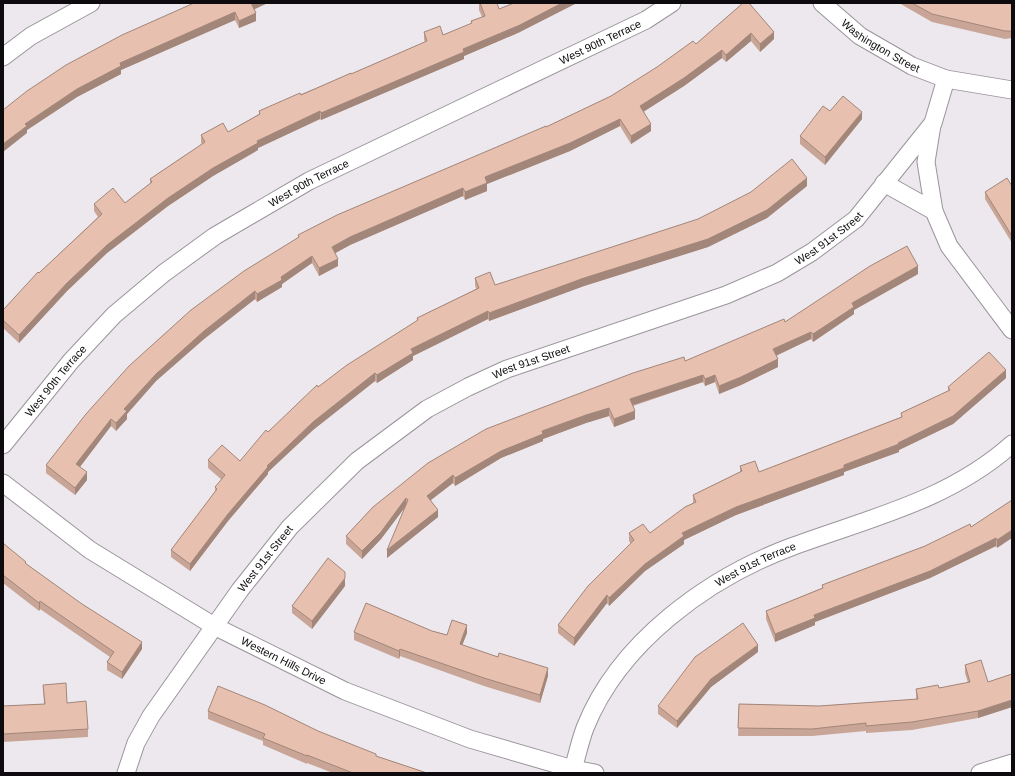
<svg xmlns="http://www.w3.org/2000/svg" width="1015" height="776" font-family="Arial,sans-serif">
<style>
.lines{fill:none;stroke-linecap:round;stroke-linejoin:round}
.minor-casing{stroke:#9a959b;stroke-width:19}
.minor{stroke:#fff;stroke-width:17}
.wall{fill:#c8a596}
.shaded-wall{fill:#a2867a}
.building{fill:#e8c0af;stroke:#a2867a}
.labels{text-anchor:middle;stroke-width:4;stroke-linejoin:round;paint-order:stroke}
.street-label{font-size:11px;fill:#0d0b0d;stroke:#ede8ee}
</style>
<rect width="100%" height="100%" fill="#ede8ee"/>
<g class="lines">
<defs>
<g id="minor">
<path id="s1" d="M822,3L860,36L912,66L946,79"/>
<path d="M3,57L31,36L91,3"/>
<path d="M932,125L926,162L934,211"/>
<path d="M884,183L934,211L949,246L1012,330"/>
<path id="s2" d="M3,445L71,361L114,315L164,273L215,236L309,181L646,20L672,3"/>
<path id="s3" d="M3,483L90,550L214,626L345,691L470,739L573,769L595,773"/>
<path id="s4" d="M573,769C577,756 580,741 585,728C619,642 708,578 791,547C869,518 948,501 1012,444"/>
<path id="s5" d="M126,773L136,743L151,716L240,590L290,527L357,461L427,409L468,387L507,369L726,295L777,273L812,252L856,219L933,123L946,79L1012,90"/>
<path d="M980,773L1012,763"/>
</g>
</defs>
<use href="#minor" class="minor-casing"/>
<use href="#minor" class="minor"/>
</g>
<path class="wall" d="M194,3L254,10L256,21L239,28L235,20L121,70V74L77,97L27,130V133L3,110Z
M479,3H497L499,9L520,32L464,56V59L321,120L320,119L258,148V150L213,176L168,206L107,253L67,291L19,343L3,328V310L39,273L98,217L94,211V204L125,203L150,184V179L202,144L201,143V135L228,132L259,114V111L351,74L425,42L424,40V32L443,35L471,24V21L482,17L479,10Z
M743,3L774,39L760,52L751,41L726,62L722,58L684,86L644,111L651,131L631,144L620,126L570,151L487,184V191L465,200L463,196L350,245L335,253L338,266L319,276L312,263L282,284V287L257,302L255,299L204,339L156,381L127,414V419L116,431L111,426L80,467L87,480L75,495L46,473V465L298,238V235L546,127L611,96L696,44Z
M899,3H1007L1012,4V38L1005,39L932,22Z
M862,119L825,165L800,144V136Z
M807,186L767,218L708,247L584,286L489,321L488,319L413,356V360L377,383L375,381L313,430L268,472V474L228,521L190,571L171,557V550L215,492V487L222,480L208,468V460L240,461L268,432L318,387L417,321V318L476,289L475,285V278L495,285Z
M1012,186V243L985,199V192Z
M918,274L854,310V314L813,342L811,339L776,356L778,367L741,385L719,394L715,382L705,386L703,382L633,406L635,419L614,427L609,416L586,423L543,439V441L501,458L455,486L453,483L431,500L438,517L387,558L405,507L381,539L362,559L346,544V536L373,507L685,361L785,322Z
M1006,378L953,424L899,450V452L844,472V475L736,515L684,540V544L645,571L609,606L607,603L574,646L558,633V625L631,544L629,541V533H650L693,503V495L740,472V466L759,472L901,417V413L948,391V387Z
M1012,500L997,548L996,546L930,578L815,622V625L775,642L766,619V611L822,588V585L925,546L971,527Z
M3,543L26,564L142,649L122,679L107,670V662L110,657L40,609L39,611L3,583Z
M345,586L312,629L292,613V606Z
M432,631L447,635L467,633L462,645L548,676L540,703L484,686L400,656L399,659L354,640V632Z
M758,652L711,687L677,728L658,714V706Z
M965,665L988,682L1012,674V707L978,718L912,730L866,733V731L812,736H738L739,704L819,706L916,699V689L939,688L968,683L965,673Z
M43,685L67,703L88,729V737L3,742V706L44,704Z
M208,711L318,731L376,756L427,773H333L307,763V764L263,745V741L208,719Z"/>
<path class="shaded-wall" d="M251,3H268L251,11Z
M562,3H577L520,32L464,56V59L321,120V113L463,49Z
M235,12V20L121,70V74L77,97L27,130V133L3,152V144L25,124L77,89L120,63Z
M256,13V21L239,28V21Z
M774,32V39L760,52V44Z
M751,33V41L726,62V55Z
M722,50V58L684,86L640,114V106Z
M320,111V119L258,148V150L213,176L168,206L107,253L67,291L19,343V335L67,283L107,245L168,198L213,168L257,141Z
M862,112V119L825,165V157Z
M620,119V126L570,151L487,184V191L465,200V192L485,177Z
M651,124V131L631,144V136Z
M807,178V186L767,218L708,247L584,286L489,321V313Z
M463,188V196L350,245L332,255V247L350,237Z
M312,256V263L282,284V287L257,302V294L281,277Z
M338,259V266L319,276V268Z
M918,266V274L854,310V314L813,342V334L852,303Z
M255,291V299L204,339L156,381L127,414V419L116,431V423L124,409L156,374L204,331Z
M488,311V319L413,356V360L377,383V375L411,349Z
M811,332V339L773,357V349Z
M778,359V367L741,385L719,394V386Z
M1006,370V378L953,424L899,450V452L844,472V475L736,515L684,540V544L645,571L609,606V598L645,564L682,533L736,507L844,465L898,443Z
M375,373V381L313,430L268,472V474L228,521L190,571V564L228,514L267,466L313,422Z
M703,375V382L630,406V399Z
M715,375V382L705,386V379Z
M609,408V416L586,423L543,439V441L501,458L455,486V478L501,451L542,431L586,415Z
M635,411V419L614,427V419Z
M111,419V426L76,472V464Z
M87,472V480L75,495V488Z
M453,475V483L427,503V496Z
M406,498V506L381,539L362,559V551Z
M438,510V517L387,558V550Z
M1012,530V538L997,548V540Z
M996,538V546L930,578L815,622V625L775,642V634L814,615Z
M345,578V586L312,629V621Z
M607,595V603L574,646V638Z
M40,601V609L39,611V603Z
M467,625V633L460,651V644Z
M142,642V649L122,679V672Z
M758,645V652L711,687L677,728V721L711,679Z
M400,649V656L399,659V651Z
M548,668V676L540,703V695Z
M1012,700V707L978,718V711Z"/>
<path class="building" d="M194,3H252H251L256,13L239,21L235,12L120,63L121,66L77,89L25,124L27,126L3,144V110L27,91L66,65L122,35Z
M480,3H497L499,9L514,3H562L520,25L463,49L464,52L321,113L320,111L257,141L258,143L213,168L168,198L107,245L67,283L19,335L3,320V310L38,272L39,273L102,214L94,204L113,188L125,203L152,182L150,179L205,142L201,135L223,123L228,132L260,114L259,111L300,93L301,95L351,73V74L427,41L424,32L440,26L443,35L472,23L471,21L485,16Z
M743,3H749L774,32L760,44L751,33L726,55L722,50L684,78L640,106L651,124L631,136L620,119L570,143L485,177L487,183L465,192L463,188L350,237L332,247L338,259L319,268L312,256L281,277L282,280L257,294L255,291L204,331L156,374L124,409L127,411L116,423L111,419L76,464L87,472L75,488L46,465L86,414L129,366L191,310L244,271L299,237L298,235L337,215L546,126V127L611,96L657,67L693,41L696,44Z
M912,3H1007L1012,4V31H1005L932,14Z
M843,96L862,112L825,157L800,136L823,106L830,111Z
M792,159L807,178L767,210L708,239L584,278L489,313L488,311L411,349L413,353L377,375L375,373L313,422L267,466L268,467L228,514L190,564L171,550L217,489L215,487L225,475L208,460L222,445L240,461L266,430L268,432L317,385L318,387L347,365L418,320L417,318L479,288L475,278L490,272L495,285L698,219L751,192Z
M1007,178L1012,186V236L985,192Z
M907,246L918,266L852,303L854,307L813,334L811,332L773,349L778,359L741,377L719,386L715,375L705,379L703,375L630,399L635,411L614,419L609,408L586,415L542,431L543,434L501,451L455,478L453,475L427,496L438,510L387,550L408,500L406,498L381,532L362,551L346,536L373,507L428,463L486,429L633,373L684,357L685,361L784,319L785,322L870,266Z
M989,352L1006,370L953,416L898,443L899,444L844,465V468L736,507L682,533L684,536L645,564L609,598L607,595L574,638L558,625L588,586L634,540L629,533L643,524L650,533L685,507L696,502L693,495L742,471L740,466L755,461L759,472L902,417L901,413L950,390L948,387Z
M1012,500V530L997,540L996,538L930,571L814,615L815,618L775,634L766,611L823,588L822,585L925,546L970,524L971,527Z
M3,543L26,562L25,563L82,604L142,642L122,672L107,662L114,652L40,601L39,603L3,575Z
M328,558L345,572V578L312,621L292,606Z
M366,603L432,631L447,635L452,620L467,625L460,644L498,657L499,653L548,668L540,695L484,678L400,649L399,651L354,632Z
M743,623L758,645L711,679L677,721L658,706L695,657Z
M981,660L988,682L1012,674V700L978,711L912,722L866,726V723L812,729L738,728L739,704L819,706L918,699L916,689L938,685L939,688L970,682L965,665Z
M66,683L67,703L86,701L88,729L3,734V706L45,704L43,685Z
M218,686L265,705L318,731L376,754V756L427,773H353L307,755V756L263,738L265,734L208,711Z"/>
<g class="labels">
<g class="street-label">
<text dy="4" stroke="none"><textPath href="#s2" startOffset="731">West 90th Terrace</textPath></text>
<text dy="4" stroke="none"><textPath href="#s1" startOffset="73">Washington Street</textPath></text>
<text dy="4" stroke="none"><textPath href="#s2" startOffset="407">West 90th Terrace</textPath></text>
<text dy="4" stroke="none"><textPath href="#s5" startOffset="917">West 91st Street</textPath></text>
<text dy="4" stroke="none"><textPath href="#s5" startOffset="593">West 91st Street</textPath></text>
<text dy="4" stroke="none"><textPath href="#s2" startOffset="83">West 90th Terrace</textPath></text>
<text dy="4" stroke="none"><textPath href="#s5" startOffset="257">West 91st Street</textPath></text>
<text dy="4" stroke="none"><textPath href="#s4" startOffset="285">West 91st Terrace</textPath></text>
<text dy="4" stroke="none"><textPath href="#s3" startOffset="333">Western Hills Drive</textPath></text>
</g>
</g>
<rect width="1015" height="776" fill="none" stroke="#0d0b0d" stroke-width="8"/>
</svg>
